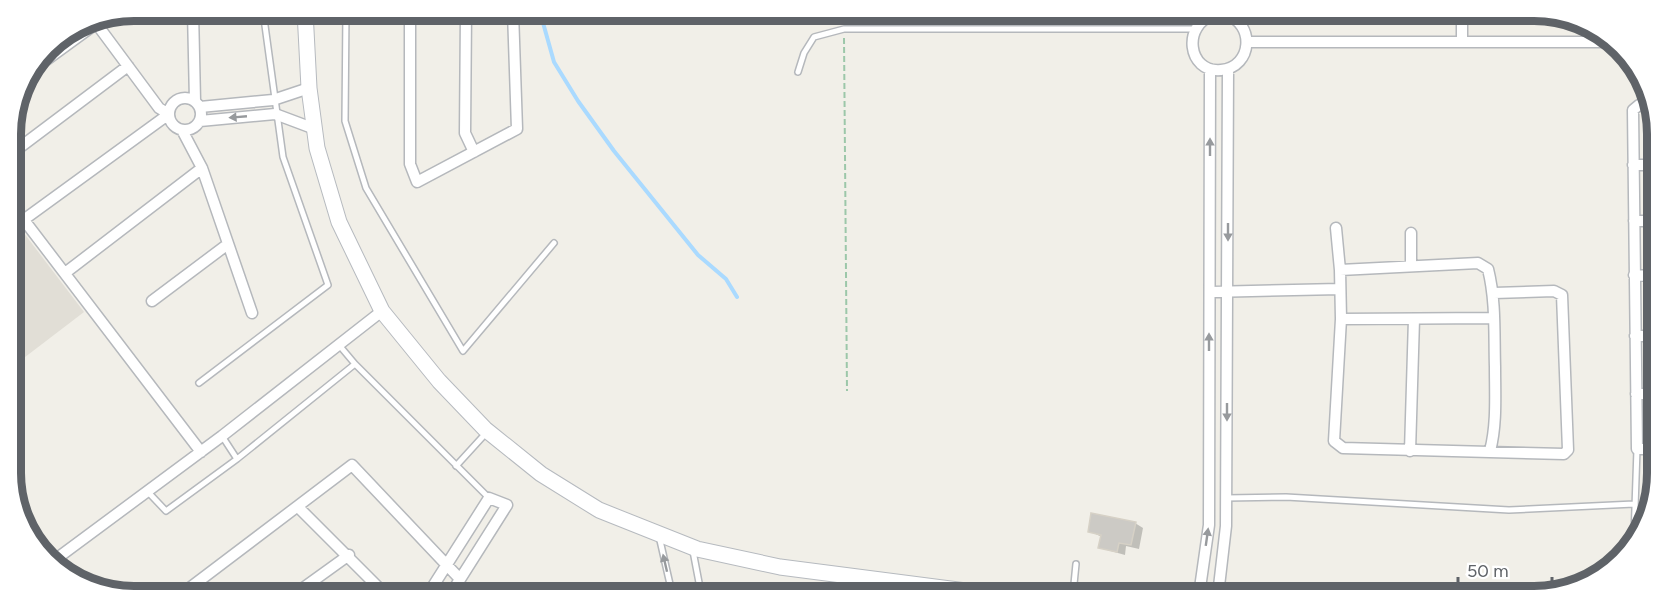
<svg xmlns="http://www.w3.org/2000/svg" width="1668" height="607" font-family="Figtree,sans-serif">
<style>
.education{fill:#e1ded6}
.shadow{fill:#0003}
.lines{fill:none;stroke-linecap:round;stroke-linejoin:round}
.stream{stroke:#aadaff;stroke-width:4}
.building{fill:#cccac5;stroke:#d6d1c6;stroke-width:1.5}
.lane-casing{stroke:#b5b8bc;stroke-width:8}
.street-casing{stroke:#b5b8bc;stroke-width:13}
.secondary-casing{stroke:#b6babf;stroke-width:17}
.path{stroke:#9cc7a9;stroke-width:2;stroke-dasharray:6 3;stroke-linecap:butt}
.lane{stroke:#fff;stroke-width:5}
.street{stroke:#fff;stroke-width:10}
.secondary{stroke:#fff;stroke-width:15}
.oneway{fill:#979a9d}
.rim{fill:none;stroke:#5f6368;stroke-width:8}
</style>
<rect width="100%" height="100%" fill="#f1efe8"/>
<path class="education" d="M20,228L84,312L12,367L11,235Z"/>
<path class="shadow" d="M1135,523L1143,528L1139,549L1126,546L1125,555L1100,548L1102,537L1089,531Z"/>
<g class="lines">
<path class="stream" d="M540,12L554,62L578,101L614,151L698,255L726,279L737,297"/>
</g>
<path class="building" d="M1091,513L1136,522L1131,545L1119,543L1117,552L1098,548L1101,535L1088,532Z"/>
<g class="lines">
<defs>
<path id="lane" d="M346,11L345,121L366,188L463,351L554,243
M798,72L804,53L814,37L844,29H1195
M339,345L355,364
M199,383L328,285L283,157L263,11
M222,436L237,459
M456,466L487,432
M147,491L166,511L237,459L355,364L489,498
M1226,498L1286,497L1509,510L1634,504
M659,536L672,593
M1634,537L1637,449
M693,551L701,593
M1073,594L1076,564"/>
<path id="street" d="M193,11L195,101
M410,12V164L417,182L517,129L513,12
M466,12L465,133L474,152
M1214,15C1182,24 1187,73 1221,70C1253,67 1255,23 1226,15
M1462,40V16
M1247,42H1610
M27,74L97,23
M169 114a16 16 0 1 1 32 0a16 16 0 1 1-32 0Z
M1651,106L1639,105L1633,110L1637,449H1652
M200,107L273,100L309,88
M200,121L275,114L315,129
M182,130L202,168L252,313
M11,154L128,66
M1633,165H1656
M11,203L201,452
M1634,221H1655
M1336,228L1340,270
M11,229L169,114L159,108L93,19
M1411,265V233
M65,273L202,168
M1634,275L1654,276
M1210,292L1340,289
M152,301L228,244
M1341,319L1334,441L1343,448L1564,454L1568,450L1562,295L1554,291L1494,293
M1635,336H1653
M1636,394H1653
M1410,451L1414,319
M1490,451C1497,424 1495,395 1495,367C1494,334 1496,301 1488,269L1478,263L1340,270L1341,319L1494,318
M298,507L382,591
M52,562L222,436L382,311
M187,590L352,465L460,579
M299,591L349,555
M430,591L489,498L507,505L452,592
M1199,595L1209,525L1210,69
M1218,595L1226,526L1228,69"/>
<path id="secondary" d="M305,11L309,88L317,148L339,222L382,311L439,381L485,429L541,474L599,510L697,549L780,567L989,594"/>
</defs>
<use href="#lane" class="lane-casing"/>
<use href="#street" class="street-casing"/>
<use href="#secondary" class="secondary-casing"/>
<path class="path" d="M844,38L847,391"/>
<use href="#lane" class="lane"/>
<use href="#street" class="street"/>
<use href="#secondary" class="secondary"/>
</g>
<defs><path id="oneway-solid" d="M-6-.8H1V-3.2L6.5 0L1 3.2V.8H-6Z" transform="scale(1.5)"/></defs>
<g class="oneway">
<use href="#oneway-solid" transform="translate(238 117) rotate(175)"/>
<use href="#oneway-solid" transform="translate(1210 147) rotate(-90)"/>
<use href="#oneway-solid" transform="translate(1228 232) rotate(90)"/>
<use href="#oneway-solid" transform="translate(1209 342) rotate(-90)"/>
<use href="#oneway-solid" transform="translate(1227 412) rotate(90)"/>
<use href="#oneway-solid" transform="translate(1207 537) rotate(-82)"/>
<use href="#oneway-solid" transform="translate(665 563) rotate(-103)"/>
</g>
<path d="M0 0H1668V607H0ZM134 21H1534A113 113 0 0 1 1647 134V473A113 113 0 0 1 1534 586H134A113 113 0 0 1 21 473V134A113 113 0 0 1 134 21Z" fill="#fff" fill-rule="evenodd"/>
<path class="rim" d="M134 21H1534A113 113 0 0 1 1647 134V473A113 113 0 0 1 1534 586H134A113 113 0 0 1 21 473V134A113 113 0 0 1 134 21Z"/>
<path d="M1458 577v9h94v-9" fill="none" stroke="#5f6368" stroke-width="3"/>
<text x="1467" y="577" font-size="18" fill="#5f6368" stroke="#ffffff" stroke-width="4.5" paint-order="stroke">50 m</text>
</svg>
